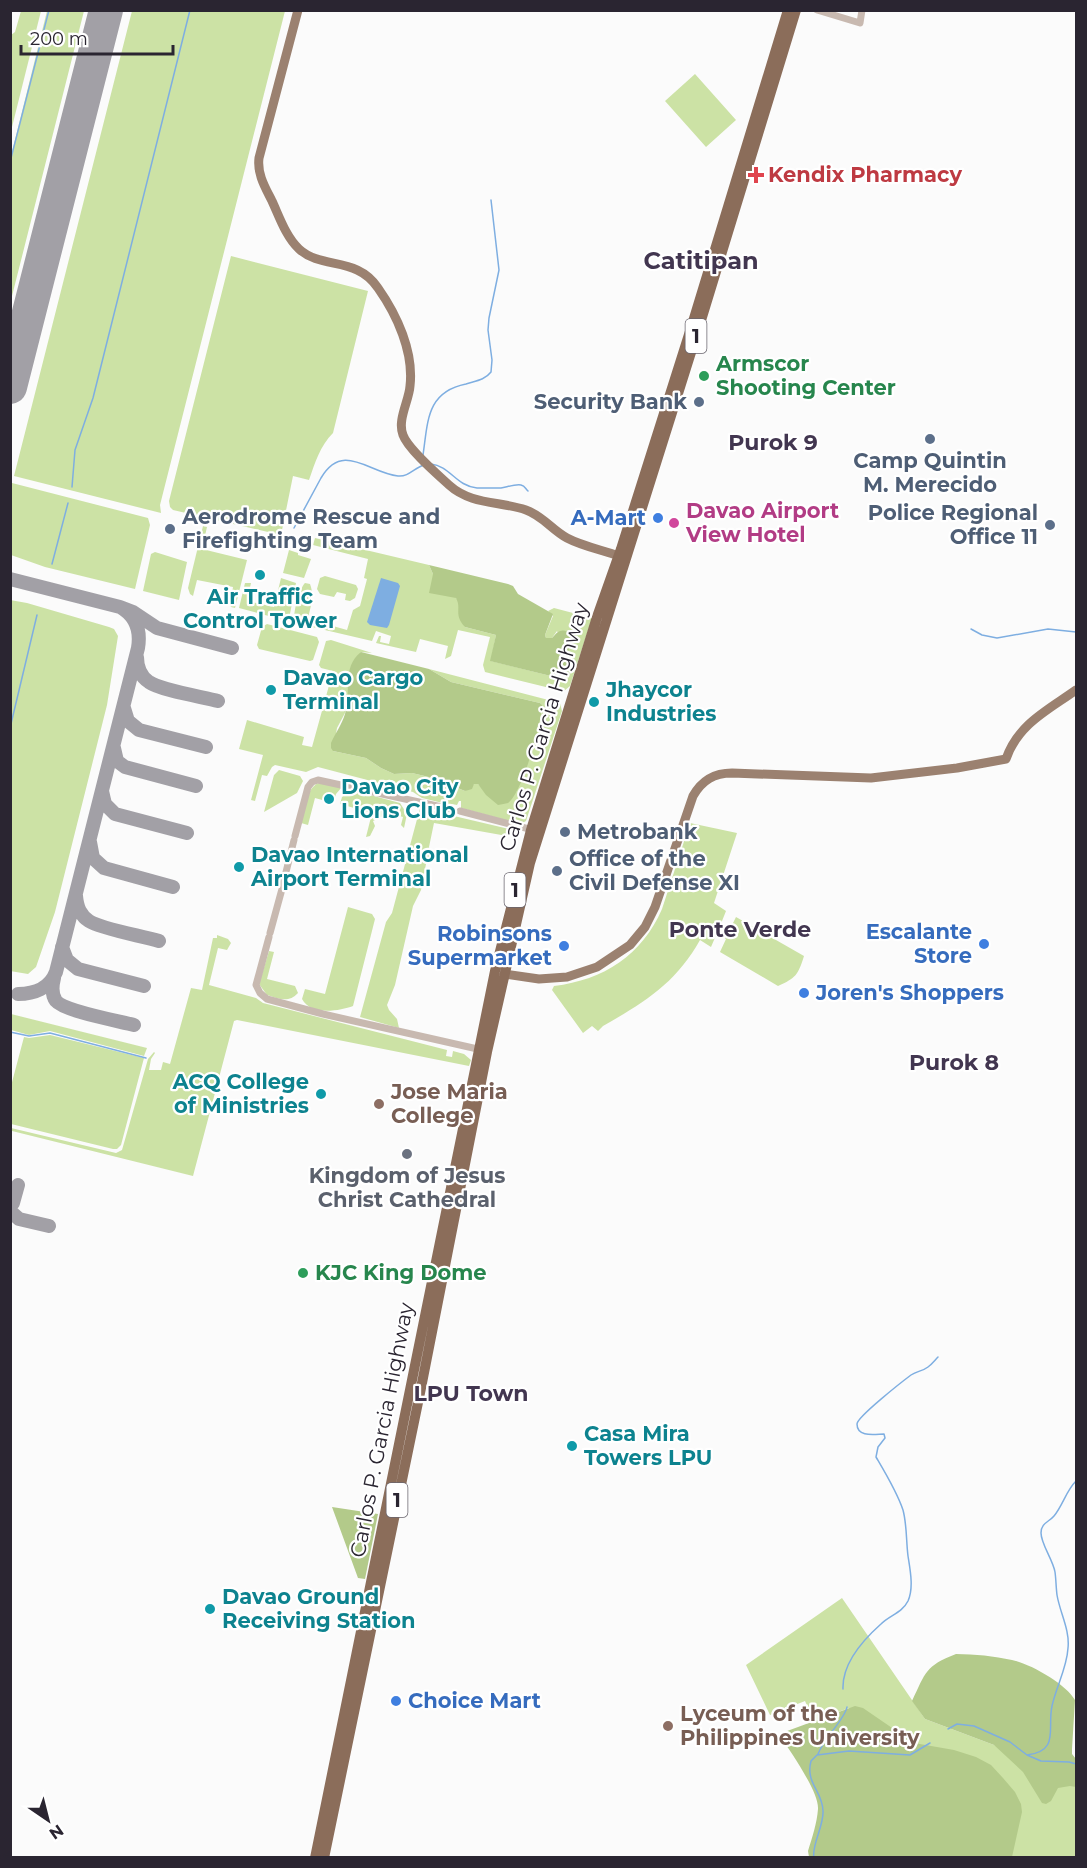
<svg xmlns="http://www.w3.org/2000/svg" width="1087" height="1868" font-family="Montserrat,sans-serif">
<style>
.green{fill:#cce2a5}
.forest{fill:#b3ca8a}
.water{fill:#7eaee1}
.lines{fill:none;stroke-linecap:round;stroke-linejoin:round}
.stream{stroke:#7eaee1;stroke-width:1.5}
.taxiway{stroke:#a2a0a6;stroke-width:14}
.runway{stroke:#a2a0a6;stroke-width:34}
.minor{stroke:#c8b9b0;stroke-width:7}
.major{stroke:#9b8170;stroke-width:9}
.highway{stroke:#8b6d5a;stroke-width:10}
.health-dot{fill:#e0444e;stroke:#fff;stroke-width:2}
.leisure-dot{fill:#2e9e5b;stroke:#fff;stroke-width:2}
.service-dot{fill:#5c6f8a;stroke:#fff;stroke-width:2}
.shop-dot{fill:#3f7fe0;stroke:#fff;stroke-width:2}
.hotel-dot{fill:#d1479c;stroke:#fff;stroke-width:2}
.culture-dot{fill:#0f9aa8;stroke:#fff;stroke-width:2}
.education-dot{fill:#8d6e63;stroke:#fff;stroke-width:2}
.worship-dot{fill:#6b7280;stroke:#fff;stroke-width:2}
.labels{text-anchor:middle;stroke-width:4.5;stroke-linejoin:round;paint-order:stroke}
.shield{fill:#fff;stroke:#6a666f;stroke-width:1.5}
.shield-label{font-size:20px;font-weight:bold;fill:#2a2531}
.health-label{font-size:21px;font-weight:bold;fill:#be3a42;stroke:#fff;text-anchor:start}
.leisure-label{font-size:21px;font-weight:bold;fill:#27864d;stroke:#fff;text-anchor:start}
.service-label{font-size:21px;font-weight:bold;fill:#4e5e75;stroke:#fff;text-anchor:start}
.hotel-label{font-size:21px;font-weight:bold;fill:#b23c85;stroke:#fff;text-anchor:start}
.shop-label{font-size:21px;font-weight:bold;fill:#366cbe;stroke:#fff;text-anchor:end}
.culture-label{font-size:21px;font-weight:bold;fill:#0d838f;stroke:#fff;text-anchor:start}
.street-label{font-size:21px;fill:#2a2531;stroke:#fff}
.education-label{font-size:21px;font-weight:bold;fill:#785e54;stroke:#fff;text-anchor:start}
.worship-label{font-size:21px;font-weight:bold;fill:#5b616d;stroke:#fff}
.neighbourhood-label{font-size:22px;font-weight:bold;fill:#423650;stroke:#fff}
.quarter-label{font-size:24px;font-weight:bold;fill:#423650;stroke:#fff}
</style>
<rect width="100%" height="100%" fill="#fbfbfb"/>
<path class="green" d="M21,11H41L11,131V35L15,32Z
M47,11H84L11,300V156Z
M132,11H285L160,505L161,513L14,476Z
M695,74L736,120L706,147L665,101Z
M231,256L368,291L333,433C320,446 315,463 309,480L293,476L281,535L173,510L170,507L169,501Z
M12,483L148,518L150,525L135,589L45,567L11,555L10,490Z
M203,526L207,527L202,549L247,560L235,608L231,607L230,604L233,587L197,580L193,596L190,594L188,588Z
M315,538L429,565L433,574L458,600L465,627L496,635L491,661L559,678L565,677L573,670L570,662L565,657L566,654L557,631L552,638H546L545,635L553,616L548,611L554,608L592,618L570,686L564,691L558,690L485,672L483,665L490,637L458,630L451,656L445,659L448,646L420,639L416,652L376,643L379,636H381L380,642L389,644L391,636L376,631L372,641L295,623C292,615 299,589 305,583L310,584C315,597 310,607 308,619L347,630L353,610L360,606L367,579L364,578L368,559L313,545Z
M289,550L298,553V555L311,559L304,578L283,573Z
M155,552L187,562L179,600L143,591L151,554Z
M325,576L356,585L358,589L355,598L350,601L345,600L346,594L337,592L334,597L320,594L317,589L320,578Z
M281,578L296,583L289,619L287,621L239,608L245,583H251L247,601L274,607Z
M10,600L27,603L109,627L114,629L118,636L107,705L55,912L36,967L28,974L10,971Z
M267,624L317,637L319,642L313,660L310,661L259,649L257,645L262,627Z
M331,640L372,653L361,652L345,713L337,728L333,751L366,758L381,768L394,774L412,773L433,778L465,791L474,784H478L482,788L516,792L534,743L543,707L540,703L451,682L429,669L560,703L562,711L526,821L520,824L461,808V801H459L457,805L452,804L451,805L422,798L413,792L318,767L306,772L275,765L272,767L267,776L262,775L255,801L251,800L263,755L239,749L247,720L304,737L302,745L312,747L333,671L321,668L319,665L326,641Z
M279,770L300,776L303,781L297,793L264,812L274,775Z
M321,782L342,787L336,794L333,803L315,798L308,825L301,823C305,809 305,787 321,782Z
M349,791H355L400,803L407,814L404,828L401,825L403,817L389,813L373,821L375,826L370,836L366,837L372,813L340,804L342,797Z
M420,808L509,829L507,836L434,823L429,847L431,858L426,864L421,890L413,906L395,985L387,1005L389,1010L397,1019L399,1028L360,1017L386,922L392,913Z
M690,823L737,833L714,903L726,911L720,926L729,931L736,917L804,956C798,975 796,978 778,986L720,952L726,939L717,933L711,947L700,940C676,983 645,1002 603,1026L598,1031L592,1026L583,1033L552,990L554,986C604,980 642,955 662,909Z
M348,907L372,914L375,919L353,1006C339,1011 311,1016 302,999L305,989L325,994Z
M217,935L228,939L231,943L227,950L218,948L209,985L256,998L263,1003L447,1050L446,1056L452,1057L453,1051L464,1054L471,1060L469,1066L237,1020L234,1021L193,1176L12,1131L11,1134V1128L116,1153L122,1150L148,1059L154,1052L155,1053L151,1059L149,1070H161L163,1062L170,1064L191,988L202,990L213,938H217Z
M269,951L274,952L267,979L295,986L298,993C289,1003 279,999 267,995L259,984Z
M11,1014L147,1048L144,1056L50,1031L29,1035L11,1030Z
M50,1035L144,1058L121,1145L117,1149H113L11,1124V1086L24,1037L29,1038Z
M842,1598L925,1719L994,1745L1076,1770V1857H937L849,1708L814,1721L805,1701L770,1715L746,1665Z"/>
<path class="forest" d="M429,565L508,584L513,586L518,594L553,614L545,635L546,638H552C559,630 563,627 573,636L574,639L565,657L570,662L576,663C576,671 567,676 559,678L490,661L496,635L465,627C453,614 462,609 456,598L429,593L433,574Z
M361,652L429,669L451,682L540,703L542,705C542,722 522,794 508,803C505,804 502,804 498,805L486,795L478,784H474L472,789L465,791L433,778L412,773L394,774L381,768L366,758L333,751L331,748V743C335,734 342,724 345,714C352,692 341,668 361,652Z
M332,1507L378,1514L365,1579L358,1578Z
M956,1654C975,1654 994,1656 1012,1660C1031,1664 1066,1684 1075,1700L1072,1749V1754L1076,1759V1787L1070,1786L1058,1788L1051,1801L1046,1804L1042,1803L1023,1772L994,1745L925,1719L912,1701C926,1672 925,1666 956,1654Z
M855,1706L863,1708L914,1743L954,1750L976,1757L991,1765L1003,1778L1015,1792L1021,1804L1022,1812L1012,1857H809L808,1851C812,1838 817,1823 818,1809C819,1791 789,1750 779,1734Z"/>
<path class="water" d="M381,578L398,583L400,586L389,625L387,628L370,625L367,622Z"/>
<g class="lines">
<path class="stream" d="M10,162L49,10
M423,455C428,422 426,392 466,384C475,381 485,380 491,372L492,360L488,330L489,318L499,270L491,200
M431,464C450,466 456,486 477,488C485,488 494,488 501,488C507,487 515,484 521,485C525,486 525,488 528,491
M72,487L75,450L93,398L190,10
M294,528L321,478C343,441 369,473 398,476C409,477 414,468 424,465
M52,564L68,503
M971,629L982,635L997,638L1048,629L1076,632
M10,728L37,615
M10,1032L29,1036L50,1033L146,1058
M843,1689C842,1664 863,1640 881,1624C890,1615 902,1613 908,1601C914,1588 910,1569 908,1556C906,1540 907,1525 903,1510C897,1492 886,1474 876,1457L878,1447L885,1438L884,1434C876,1434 857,1438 857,1424C857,1417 903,1381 911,1375C917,1371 923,1371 928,1367C932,1364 935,1360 938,1357
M948,1729L957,1724L974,1726L1010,1742L1027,1755L1041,1761L1069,1762L1076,1764
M818,1754C824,1738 845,1719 847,1707
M1027,1755C1060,1751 1047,1729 1052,1706C1056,1687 1067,1668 1068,1648C1070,1630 1060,1613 1057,1595C1056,1587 1056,1579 1055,1572C1053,1560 1041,1544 1041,1533C1041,1523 1049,1522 1054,1516C1063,1505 1066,1491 1076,1481
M814,1858C811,1846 824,1826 823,1811C823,1792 805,1783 811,1761L817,1755L849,1751L910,1755L930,1743"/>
<path class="taxiway" d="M10,579L120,607L133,612L157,628L232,648
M137,657C137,667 140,676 149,682C160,690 203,697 218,701
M124,708L128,721L139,730L206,747
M114,748L117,761L125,767L196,786
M102,791L105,804L115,814L187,833
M90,842L93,858L104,868L173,887
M76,896C77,907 80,915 89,921C101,929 143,936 159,941
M62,947L67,960L78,969L144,986
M54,978C52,986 51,994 56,1001C64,1011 119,1021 134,1025
M18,994C34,994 50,988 56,972L138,648C141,630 136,616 120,607
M10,1206L13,1203L18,1185
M10,1211L19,1219L49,1226"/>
<path class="runway" d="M10,387L106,10"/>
<path class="minor" d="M817,10L860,23L862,10
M460,811L533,830
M295,836L308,787L312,782L318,780L451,809
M283,884L294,840
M270,933L282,889
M269,937L256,985L260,993L267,999L323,1014L482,1050"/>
<path class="major" d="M298,10L259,158C257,174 265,187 272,201C279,216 286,237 299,249C322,270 357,256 378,288C397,315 414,352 410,386C409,401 397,420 403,435C408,449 437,474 449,485C471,505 500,501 526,510C543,516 552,530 567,538C582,546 602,550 619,556
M504,974L539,979L567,977L597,967L630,945L645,927L655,907L693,796C702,780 714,773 732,773L871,778L957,768L1006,759C1018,724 1048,710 1076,690"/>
<path class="highway" d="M315,1858L495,971L531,830L597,617L621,549L692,325L788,10
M324,1858L421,1388L487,1052L530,863L699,327L796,10"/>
</g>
<path class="health-dot" d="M753 166h6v6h6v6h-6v6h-6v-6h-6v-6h6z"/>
<g class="leisure-dot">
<circle cx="704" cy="376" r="6"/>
<circle cx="303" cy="1273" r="6"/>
</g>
<g class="service-dot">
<circle cx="699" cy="402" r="6"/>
<circle cx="930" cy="439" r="6"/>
<circle cx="1050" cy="525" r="6"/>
<circle cx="170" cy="529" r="6"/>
<circle cx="565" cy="832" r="6"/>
<circle cx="557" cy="871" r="6"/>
</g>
<g class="shop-dot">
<circle cx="658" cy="518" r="6"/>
<circle cx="984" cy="944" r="6"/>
<circle cx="564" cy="946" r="6"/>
<circle cx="804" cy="993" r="6"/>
<circle cx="396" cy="1701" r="6"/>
</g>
<circle class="hotel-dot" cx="674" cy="523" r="6"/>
<g class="culture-dot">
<circle cx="260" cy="575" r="6"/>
<circle cx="271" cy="690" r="6"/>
<circle cx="594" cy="702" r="6"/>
<circle cx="329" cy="799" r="6"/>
<circle cx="239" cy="867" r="6"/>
<circle cx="321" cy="1094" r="6"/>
<circle cx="572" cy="1446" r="6"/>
<circle cx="210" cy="1609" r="6"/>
</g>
<g class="education-dot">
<circle cx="379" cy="1104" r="6"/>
<circle cx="668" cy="1726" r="6"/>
</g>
<circle class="worship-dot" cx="407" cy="1154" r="6"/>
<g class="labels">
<g class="shield">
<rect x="685.5" y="319" width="21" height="34" rx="4.5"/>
<rect x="504.5" y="873" width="21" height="34" rx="4.5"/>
<rect x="386.5" y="1483" width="21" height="34" rx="4.5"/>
</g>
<g class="shield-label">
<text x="696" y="343">1</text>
<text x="515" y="897">1</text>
<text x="397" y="1507">1</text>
</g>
<g class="health-label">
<text x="768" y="182">Kendix Pharmacy</text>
</g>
<g class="leisure-label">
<text x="716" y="371">Armscor<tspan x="716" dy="24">Shooting Center</tspan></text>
<text x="315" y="1280">KJC King Dome</text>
</g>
<g class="service-label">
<text x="687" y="409" text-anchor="end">Security Bank</text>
<text x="930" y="468" text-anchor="middle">Camp Quintin<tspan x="930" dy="24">M. Merecido</tspan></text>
<text x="1038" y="520" text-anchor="end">Police Regional<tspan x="1038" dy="24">Office 11</tspan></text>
<text x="182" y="524">Aerodrome Rescue and<tspan x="182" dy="24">Firefighting Team</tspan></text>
<text x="577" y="839">Metrobank</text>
<text x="569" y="866">Office of the<tspan x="569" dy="24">Civil Defense XI</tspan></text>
</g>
<g class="hotel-label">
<text x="686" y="518">Davao Airport<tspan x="686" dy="24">View Hotel</tspan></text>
</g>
<g class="shop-label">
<text x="646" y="525">A-Mart</text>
<text x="972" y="939">Escalante<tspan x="972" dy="24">Store</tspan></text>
<text x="552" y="941">Robinsons<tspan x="552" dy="24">Supermarket</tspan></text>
<text x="816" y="1000" text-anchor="start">Joren's Shoppers</text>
<text x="408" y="1708" text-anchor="start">Choice Mart</text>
</g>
<g class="culture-label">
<text x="260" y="604" text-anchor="middle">Air Traffic<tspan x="260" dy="24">Control Tower</tspan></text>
<text x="283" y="685">Davao Cargo<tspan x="283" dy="24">Terminal</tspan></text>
<text x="606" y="697">Jhaycor<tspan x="606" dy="24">Industries</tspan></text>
<text x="341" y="794">Davao City<tspan x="341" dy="24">Lions Club</tspan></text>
<text x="251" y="862">Davao International<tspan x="251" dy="24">Airport Terminal</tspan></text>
<text x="309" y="1089" text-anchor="end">ACQ College<tspan x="309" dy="24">of Ministries</tspan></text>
<text x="584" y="1441">Casa Mira<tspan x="584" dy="24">Towers LPU</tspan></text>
<text x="222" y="1604">Davao Ground<tspan x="222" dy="24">Receiving Station</tspan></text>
</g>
<g class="street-label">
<text transform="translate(544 727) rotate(-73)" y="7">Carlos P. Garcia Highway</text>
<text transform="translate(382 1430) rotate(-79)" y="7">Carlos P. Garcia Highway</text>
</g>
<g class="education-label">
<text x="391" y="1099">Jose Maria<tspan x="391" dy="24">College</tspan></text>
<text x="680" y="1721">Lyceum of the<tspan x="680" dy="24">Philippines University</tspan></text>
</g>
<g class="worship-label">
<text x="407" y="1183">Kingdom of Jesus<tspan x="407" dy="24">Christ Cathedral</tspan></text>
</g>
<g class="neighbourhood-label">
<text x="773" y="450">Purok 9</text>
<text x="740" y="937">Ponte Verde</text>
<text x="954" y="1070">Purok 8</text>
<text x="471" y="1401">LPU Town</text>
</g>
<g class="quarter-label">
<text x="701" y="269">Catitipan</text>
</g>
</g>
<rect width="1087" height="1868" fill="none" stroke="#2a2531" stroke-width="24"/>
<g transform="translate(48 1820) rotate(145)" stroke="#ffffff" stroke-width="4.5" paint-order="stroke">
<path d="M0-4.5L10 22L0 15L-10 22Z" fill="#2a2531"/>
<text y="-9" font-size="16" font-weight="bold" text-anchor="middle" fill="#2a2531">N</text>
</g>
<path d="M21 45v9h152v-9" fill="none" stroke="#2a2531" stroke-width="3"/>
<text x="30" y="45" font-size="18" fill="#2a2531" stroke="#ffffff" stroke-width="4.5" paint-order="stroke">200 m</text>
</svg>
